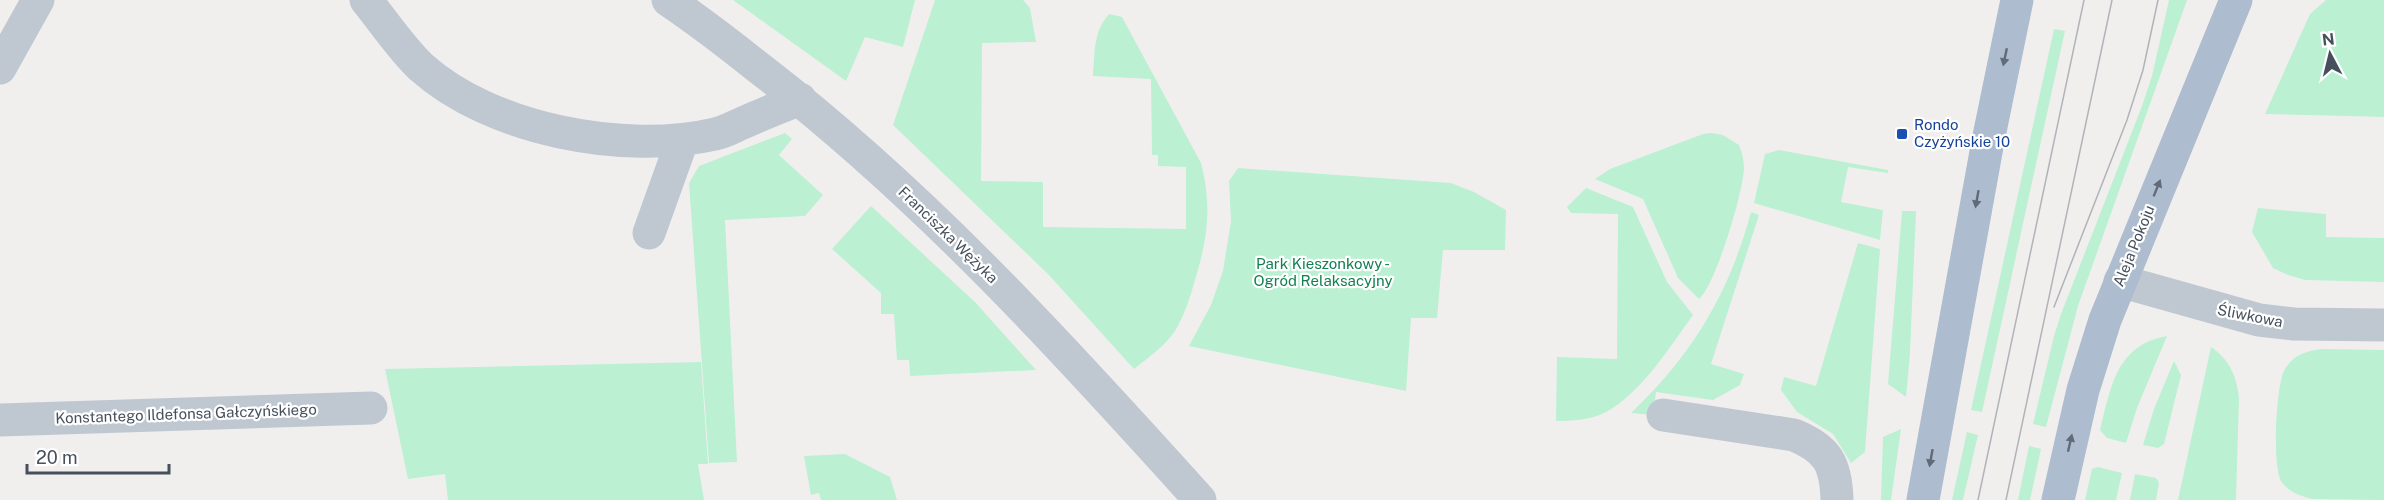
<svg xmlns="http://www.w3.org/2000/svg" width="2384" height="500" font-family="'Public Sans',sans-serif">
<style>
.green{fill:#bbf0d3}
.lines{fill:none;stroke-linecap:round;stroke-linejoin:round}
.minor{stroke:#bfc8d1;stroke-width:33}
.major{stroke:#adbcce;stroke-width:33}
.tram{stroke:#b0b3b9;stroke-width:1.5}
.oneway{fill:#606b79}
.transit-dot{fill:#1a4fb4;stroke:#fff;stroke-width:2}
.labels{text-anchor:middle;stroke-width:4.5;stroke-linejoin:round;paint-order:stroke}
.transit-label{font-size:15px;fill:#164399;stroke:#fff;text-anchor:start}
.street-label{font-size:15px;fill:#46505d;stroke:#fff}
.park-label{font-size:15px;fill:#148051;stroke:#fff}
</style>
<rect width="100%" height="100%" fill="#f1efee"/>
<path class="green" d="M733,0H915L903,47L865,37L846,81Z
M935,0H1023L1030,8L1036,42L982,43L981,181L1043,182V227L1186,229V167L1158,166V155H1152L1151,79L1093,76C1095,52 1093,32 1109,14L1122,17L1201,163C1212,207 1208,237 1195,280C1190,298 1184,316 1175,331C1165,346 1148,358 1134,369L1048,274L893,125Z
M2169,0H2187L2078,306L2046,427L2033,424L2054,336L2061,314L2142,106L2152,76Z
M2326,0H2384V117L2265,114L2310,14Z
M2054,29L2065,31L1982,412L1971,410Z
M785,133L792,139L779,155L823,195L805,216L725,220L737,462L709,463L689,183L699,166Z
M1712,133L1723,135L1739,145C1742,153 1744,160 1744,168C1743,193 1716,284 1699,299L1678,278L1643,199L1595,179L1610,169L1703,134Z
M1779,150L1888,170V173L1848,167L1841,202L1883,210L1880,240L1754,203L1765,154Z
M1238,168L1451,183L1474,192L1506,210L1505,250H1443L1437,318H1411L1406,391L1189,346L1211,305L1223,271L1231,221L1229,181Z
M1586,188L1633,207L1667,282L1693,315C1670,347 1641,393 1606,412C1591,420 1573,421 1556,421L1557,357L1617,359L1618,214L1571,213L1567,207Z
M871,206L975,302L1036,370L910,376L909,360H897L894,314H881V293L832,249Z
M2258,208L2326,214V237L2384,238V282L2305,280L2288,275L2273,268L2252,232Z
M1902,211H1916L1910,353L1906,397L1888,384Z
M1751,212L1759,215L1711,364L1744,374L1740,385L1713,400L1656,392L1653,415L1631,413C1692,355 1729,294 1751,212Z
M1858,243L1880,249L1865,452L1851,463L1833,434L1797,412L1781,390L1784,377L1816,386Z
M2167,336L2137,408L2126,443L2107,438L2100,430C2111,387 2116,345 2167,336Z
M2211,347C2230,360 2236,375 2239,397L2236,500H2178Z
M2322,349L2384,350V500L2312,499C2300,496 2288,492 2281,481C2272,465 2276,387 2284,371C2292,355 2306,351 2322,349Z
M2174,361L2181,375L2164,444L2158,448L2143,445L2154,409Z
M701,362L708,464H698L704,500H448L445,474L408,479L385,369Z
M1901,429L1891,500H1881L1883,437Z
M1967,432L1978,435L1963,500H1952Z
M2029,446L2041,449L2030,500H2018Z
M845,454L890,477L897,500H821L819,493L811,495L804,456Z
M2098,467L2122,473L2116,500H2085L2092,469Z
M2135,474L2156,478L2159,483L2156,500H2130Z"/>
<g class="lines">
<path class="minor" d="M366,0C384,22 400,47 421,67C491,130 625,155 715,134C725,132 735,126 745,122C763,114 781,107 800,99
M668,0C699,21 729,44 759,68C923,194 1062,347 1200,500
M0,68L38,0
M649,233L682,141
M2120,281L2259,320L2294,324L2384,325
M1663,415L1794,435C1828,449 1836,464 1837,500
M0,420L371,408"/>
<path class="major" d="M1923,500L1988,141L2017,0
M2058,500L2083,390L2105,320L2236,0"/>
<path class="tram" d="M2054,307L2127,120L2143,70L2158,0
M1978,500L2084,0
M2006,500L2112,0"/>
</g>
<defs><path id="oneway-solid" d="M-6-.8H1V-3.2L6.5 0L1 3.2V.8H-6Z" transform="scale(1.5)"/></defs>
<g class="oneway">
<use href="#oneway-solid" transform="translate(2005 57) rotate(102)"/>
<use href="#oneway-solid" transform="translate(2157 188) rotate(-68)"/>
<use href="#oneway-solid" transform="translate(1977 199) rotate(100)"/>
<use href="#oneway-solid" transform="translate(2070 443) rotate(-77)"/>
<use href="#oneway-solid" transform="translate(1931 458) rotate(100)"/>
</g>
<rect class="transit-dot" x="1896" y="128" width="12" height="12" rx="3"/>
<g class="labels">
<g class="transit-label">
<text x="1914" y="130">Rondo<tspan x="1914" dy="17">Czyżyńskie 10</tspan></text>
</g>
<g class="street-label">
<text transform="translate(948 235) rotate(44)" y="5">Franciszka Wężyka</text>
<text transform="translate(2134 246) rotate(-68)" y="5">Aleja Pokoju</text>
<text transform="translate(2250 316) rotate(11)" y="5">Śliwkowa</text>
<text transform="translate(186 414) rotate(-2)" y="5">Konstantego Ildefonsa Gałczyńskiego</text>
</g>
<g class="park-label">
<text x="1323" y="269">Park Kieszonkowy -<tspan x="1323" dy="17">Ogród Relaksacyjny</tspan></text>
</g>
</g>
<g transform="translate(2330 54) rotate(353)" stroke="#ffffff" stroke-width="4.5" paint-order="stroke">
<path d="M0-4.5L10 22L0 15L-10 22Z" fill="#46505d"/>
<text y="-9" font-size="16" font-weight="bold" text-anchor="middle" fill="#46505d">N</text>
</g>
<path d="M27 464v9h142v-9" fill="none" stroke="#46505d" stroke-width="3"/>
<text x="36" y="464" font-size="18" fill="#46505d" stroke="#ffffff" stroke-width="4.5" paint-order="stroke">20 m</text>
</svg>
